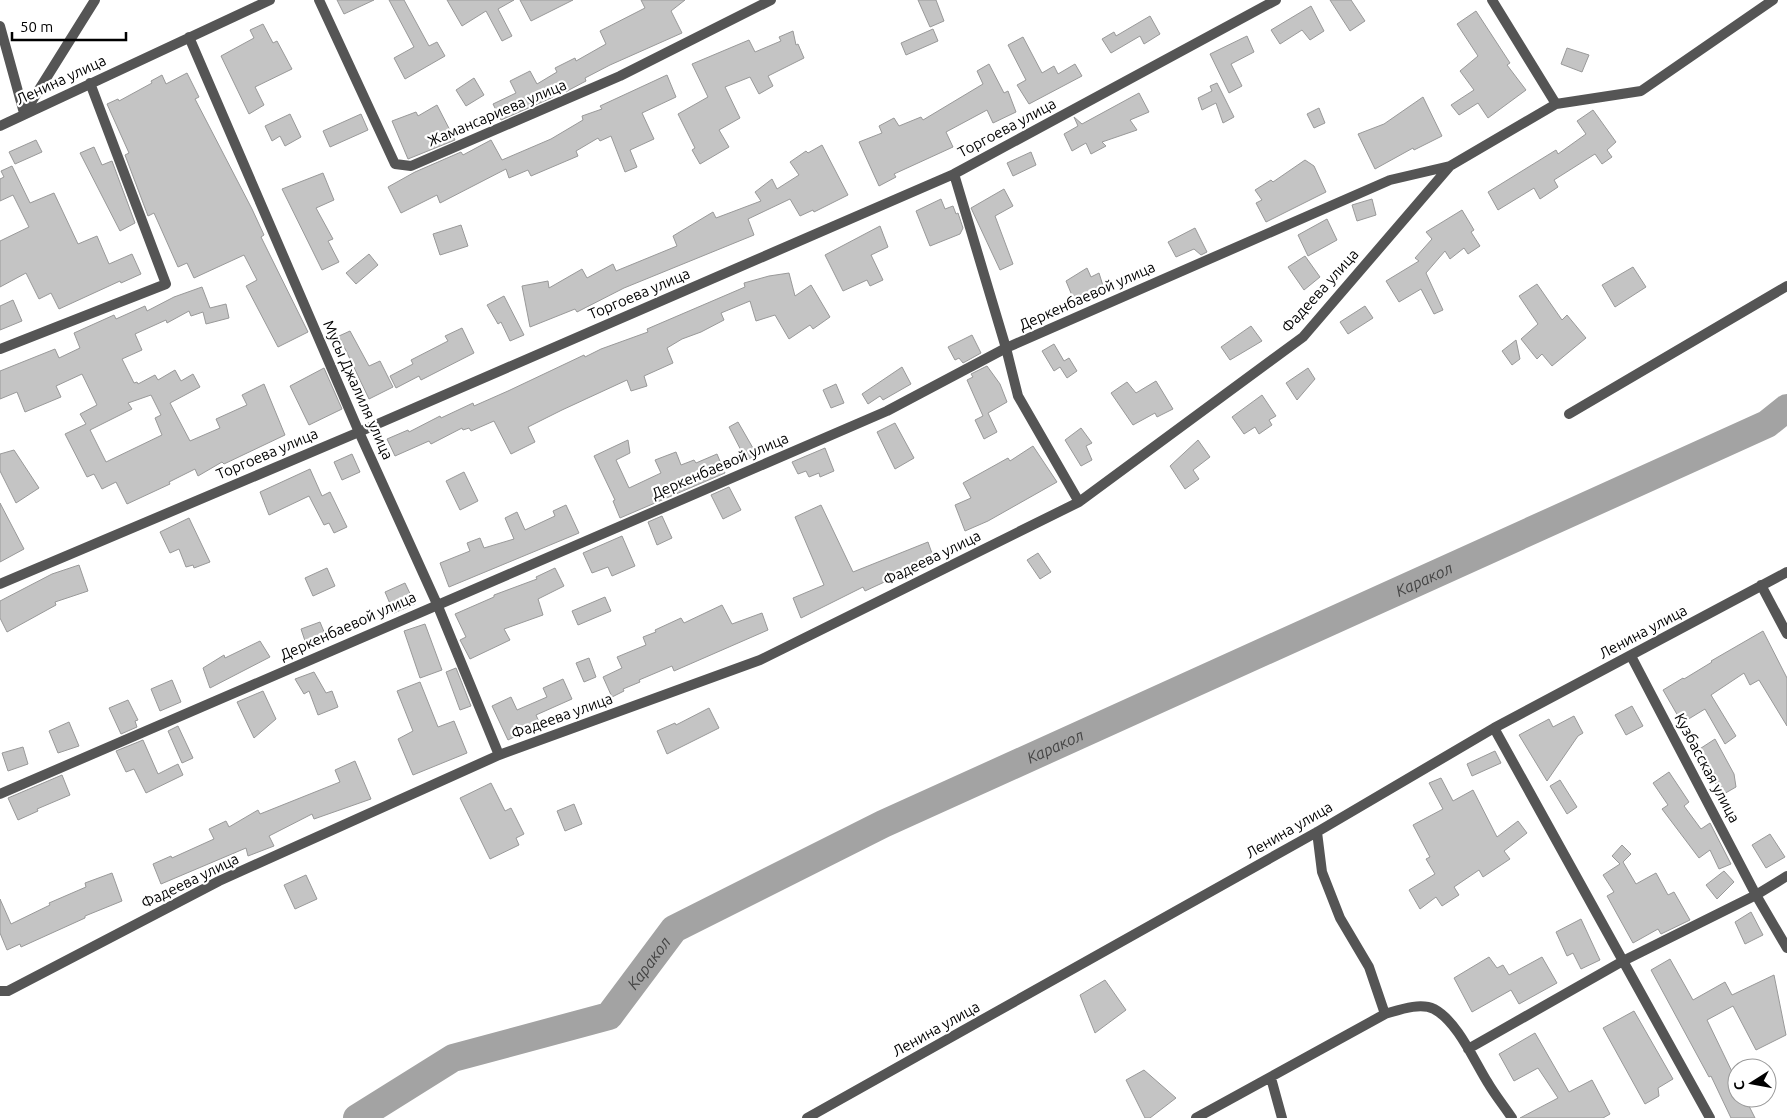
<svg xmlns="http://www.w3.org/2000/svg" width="1787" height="1118" font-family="Ubuntu,sans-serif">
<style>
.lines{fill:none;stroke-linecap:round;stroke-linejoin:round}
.river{stroke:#a3a3a3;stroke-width:28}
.building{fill:#c4c4c4;stroke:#999;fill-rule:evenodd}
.minor{stroke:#555;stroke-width:10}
.labels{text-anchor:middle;stroke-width:4.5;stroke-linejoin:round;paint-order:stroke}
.street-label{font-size:15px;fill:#000;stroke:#fff}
.water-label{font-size:16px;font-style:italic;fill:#444;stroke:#fff}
</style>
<rect width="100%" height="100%" fill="#fff"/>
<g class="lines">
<path class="river" id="s1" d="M357,1118L453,1058L609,1016L674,929L883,824L1767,424L1787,408"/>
</g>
<path class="building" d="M337,0H374L344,14Z
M389,0H404L429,46L437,42L445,56L405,79L394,58L414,47Z
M447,0H514L498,9L512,36L502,41L486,11L462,26Z
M520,0H573L531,21Z
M641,0H685L671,11L682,33L610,65L585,78L586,81L569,90L566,92L565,89L551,98L501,120L493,104L516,93L510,81L530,71L537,84L557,72L555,68L575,58L576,61L606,44L600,31L645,8Z
M918,0H936L944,21L930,27Z
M1330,0H1351L1365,21L1350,31Z
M1311,6L1324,31L1310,40L1302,30L1280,44L1271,30Z
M1476,11L1510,63L1507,65L1526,90L1488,118L1478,103L1459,115L1451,105L1474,90L1460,71L1478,56L1457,24Z
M1150,16L1160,34L1144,44L1140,36L1111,53L1102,39L1114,32L1116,36Z
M263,24L273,43L277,41L292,69L255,87L264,105L249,114L221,56L254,38L250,30Z
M933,29L938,41L906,55L901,43Z
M793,31L796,45L798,44L804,58L768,76L773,86L759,94L750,77L725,87L740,118L719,130L729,147L700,164L692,150L695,148L678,114L708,97L692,64L749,40L755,52L781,41L779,37Z
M1247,36L1254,52L1231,64L1242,86L1229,93L1210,54Z
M1023,37L1042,73L1054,66L1058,74L1075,64L1082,76L1029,104L1017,85L1026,80L1008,45Z
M1567,48L1589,55L1582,72L1561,64Z
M989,64L1004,93L1008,91L1016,112L993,123L987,110L946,132L953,147L894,174L896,177L879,186L859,142L882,133L879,126L894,118L899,126L921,117L923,120L983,84L977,71Z
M187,73L199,97L195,99L252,209L264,235L261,237L308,332L278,347L246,286L257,280L244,255L194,278L187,263L178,267L154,213L148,216L125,155L129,153L107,104L118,99L119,101L152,83L151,81L162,75L166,84Z
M667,75L676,97L642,113L654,139L630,150L637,167L625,172L611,136L600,141L598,138L576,151L578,156L531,176L528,170L509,178L506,169L440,203L437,195L401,213L388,187L415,172L461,152L463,155L491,140L502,160L551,139L583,120L582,116L602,109L600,106Z
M474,78L484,95L466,106L456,90Z
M1217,83L1234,117L1223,123L1216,103L1202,110L1198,98L1212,91L1210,86Z
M1139,93L1149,112L1130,120L1137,130L1102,142L1106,146L1091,154L1086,143L1072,151L1064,134L1078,126L1074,117L1082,124Z
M1423,97L1442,136L1414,150L1413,148L1375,169L1358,134L1384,124Z
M437,105L455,140L408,159L392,121L416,112L418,116Z
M1319,108L1325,123L1314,128L1307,114Z
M1593,110L1616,142L1607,150L1612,157L1602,164L1595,154L1554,180L1558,187L1540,199L1534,188L1498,210L1488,192L1556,150L1558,154L1586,134L1577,121Z
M290,114L301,137L285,146L280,136L272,141L265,126Z
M361,114L368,130L330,147L323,131Z
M36,140L42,152L15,164L9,152Z
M822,145L848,195L814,212L813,210L800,216L790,199L748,219L754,235L624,288L577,312L575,309L530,327L522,286L548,281L549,288L582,269L587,278L613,264L616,271L677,246L673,236L713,212L716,218L761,201L755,192L772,179L777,189L799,175L790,162L806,151L808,153Z
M94,147L102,165L112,161L135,223L120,231L80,153Z
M1031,152L1036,165L1013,176L1007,163Z
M1305,160L1314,166L1326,192L1266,222L1256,203L1262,200L1255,190L1271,180L1273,182Z
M12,166L30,203L54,193L78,244L97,236L109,264L132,254L141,274L121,283L120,281L59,309L51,293L39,299L26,273L0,287V241L29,227L13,195L0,201V179L4,177L1,171Z
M323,173L334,200L316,208L333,239L328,241L339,262L322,270L282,189Z
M1004,189L1013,206L995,216L1013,264L1000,270L971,208Z
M941,199L945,209L953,206L956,214L958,213L963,228L960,234L930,246L916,211Z
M1372,199L1376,215L1357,221L1352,205Z
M1462,210L1474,230L1471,232L1480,246L1468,254L1464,248L1450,259L1445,251L1426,273L1443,310L1434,314L1421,289L1399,302L1386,281L1419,261L1415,258L1432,239L1426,232Z
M1327,219L1337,240L1308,256L1298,235Z
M461,225L468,246L440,255L433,234Z
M880,226L888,247L871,255L883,280L870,286L867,280L843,291L825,255Z
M1195,228L1207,252L1201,255L1194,249L1176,257L1168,242Z
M369,254L378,265L356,284L346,273Z
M1305,256L1320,277L1304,290L1288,267Z
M1633,267L1646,287L1615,307L1602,285Z
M1087,268L1091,277L1099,273L1105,292L1076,305L1066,281Z
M789,273L795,296L811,285L830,317L813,329L810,325L789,339L775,315L756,321L750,301L721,313L724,320L701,332L682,339L667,348L673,363L644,376L647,386L631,391L627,380L562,410L528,427L535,442L511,454L494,421L471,431L469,428L463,430L462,428L431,444L429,441L395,456L387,439L408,430L409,432L440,416L441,418L473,403L474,406L508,391L584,355L585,357L601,349L648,332L647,329L745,287L744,283L769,276Z
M1537,284L1562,320L1567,315L1586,338L1552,366L1542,354L1537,359L1521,339L1538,324L1519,296Z
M202,287L210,308L226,304L229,318L206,324L203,312L191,316L189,311L167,323L166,320L135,334L142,350L122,359L134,383L137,382L138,384L155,375L158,380L175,370L181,381L193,374L200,387L170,403L190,441L220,428L216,419L247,405L242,395L264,384L285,435L224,464L222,462L198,476L195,469L169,482L170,484L127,504L116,482L102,489L94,474L87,477L65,434L86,424L80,414L97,405L82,374L56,386L61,397L25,412L17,392L0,399V371L55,349L59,358L80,348L74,333L114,315L116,319L145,306L147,311L174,297ZM151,395L161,415L155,418L162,435L106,462L90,430L132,409L128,403Z
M504,296L524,335L510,341L501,322L498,324L487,305Z
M13,300L22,321L0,330V306Z
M1365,306L1373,318L1348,334L1340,322Z
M1251,326L1262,341L1230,360L1221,347Z
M462,328L474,353L421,380L419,376L396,388L390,376L413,364L411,360L448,341L445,336Z
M350,331L369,366L380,361L393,387L369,399L339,336Z
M972,335L981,353L963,363L959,358L955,360L948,347Z
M1516,340L1520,359L1512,365L1502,351Z
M1054,344L1064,361L1069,358L1077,371L1067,378L1060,367L1054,371L1042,351Z
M987,366L1000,384L1007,402L988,413L997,432L984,439L975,420L983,416L967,380L973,377L971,374Z
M902,367L911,384L883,400L880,396L868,404L862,394Z
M324,368L342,409L309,425L290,386Z
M1308,368L1315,379L1297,400L1286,383Z
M1156,381L1173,409L1157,417L1155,413L1133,425L1111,393L1127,382L1136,393Z
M836,384L844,403L831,408L823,390Z
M1262,395L1276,416L1269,420L1272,425L1259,434L1255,427L1244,434L1232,417Z
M738,422L757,455L746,460L729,427Z
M895,423L914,458L895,469L877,432Z
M1081,428L1092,443L1086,446L1092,460L1081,466L1065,440Z
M628,440L630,453L616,460L629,488L661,473L655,460L676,452L681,465L694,460L696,463L717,454L725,473L620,518L613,501L615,500L594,456Z
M1198,440L1210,457L1193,470L1199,479L1185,489L1170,466Z
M1033,446L1057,482L988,521L965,531L955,505L971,498L963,483L1008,458L1010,461Z
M825,448L834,471L820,477L819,473L809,477L806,471L798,474L792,462Z
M14,450L39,488L16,503L0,471V454Z
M352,454L360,472L342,480L334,462Z
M310,469L322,496L330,492L347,527L334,533L329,523L324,525L309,496L269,515L260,492Z
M464,472L478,501L460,510L446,481Z
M729,487L741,510L723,519L711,495Z
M0,503L24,549L0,562Z
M566,505L579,533L449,587L440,563L470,551L467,543L480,538L484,548L514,539L505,518L517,512L525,530L555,516L553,511Z
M821,505L853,572L928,542L934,559L905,570L906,572L865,591L863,587L801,618L793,598L824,585L795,517Z
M662,516L672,538L657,545L648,522Z
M189,518L210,562L194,568L193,565L186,567L179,549L170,553L160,532Z
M622,536L635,566L612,576L608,567L592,573L583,553Z
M1038,553L1051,572L1040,579L1027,560Z
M79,565L88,591L55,602L56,605L7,632L0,618V601L52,574Z
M327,568L335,586L313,596L305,578Z
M555,568L564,586L538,599L543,615L504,629L510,640L470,659L460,640L466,637L455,614L494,597V595L537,579L536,577Z
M405,583L415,604L394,613L385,592Z
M605,597L611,611L578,625L572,611Z
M722,605L732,624L762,613L768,630L674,671L672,666L639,680L640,682L623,689L624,691L612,697L603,677L622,668L617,657L646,645L643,637L656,632L655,630L681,618L684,623Z
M320,622L327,639L315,643L313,638L305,641L301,629Z
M425,624L442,670L420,678L404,631Z
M1763,631L1787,678V726L1759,680L1750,685L1744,673L1711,695L1736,736L1725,744L1705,709L1682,723L1663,690L1683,678L1684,679L1712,662L1711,661Z
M260,641L270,657L210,688L203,668L224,655L225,658Z
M589,658L596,677L584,682L576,663Z
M456,668L471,706L460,710L446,672Z
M314,672L326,693L332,691L338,707L318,715L309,691L304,694L295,679Z
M563,679L572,699L536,715L540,724L508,740L492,706L511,697L517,710L547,697L543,688Z
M172,680L181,702L160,711L151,689Z
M420,682L438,727L454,721L467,753L413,775L398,739L413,731L397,691Z
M263,691L276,719L254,738L237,702Z
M128,700L138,720L135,721L137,727L121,734L109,708Z
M1632,706L1643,726L1626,735L1615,715Z
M709,708L719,728L667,754L657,731L675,723L676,725Z
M1574,716L1583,733L1578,736L1547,781L1519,735L1549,719L1553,727Z
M69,722L79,746L58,753L49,731Z
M178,726L193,758L182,763L168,731Z
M1715,739L1734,774L1736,787L1722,795L1698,752V750Z
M143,740L158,774L178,764L183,775L146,793L134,769L126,772L116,751Z
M23,747L28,764L8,771L2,753Z
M1495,751L1501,763L1472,776L1467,764Z
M355,761L371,799L314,819L312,814L269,836L274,846L248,856L246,848L161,884L153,864L171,856L172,858L214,839L209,829L226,821L229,827L258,810L260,814L340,782L335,770Z
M1669,772L1689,802L1684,806L1701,829L1710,823L1731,864L1719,869L1710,850L1699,858L1662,809L1668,805L1653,783Z
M62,775L70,795L37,809L38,811L18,820L8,798Z
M1441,778L1453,801L1473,790L1497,837L1518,821L1527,833L1504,851L1510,859L1483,877L1479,870L1454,887L1459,895L1442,906L1436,897L1420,909L1409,890L1435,874L1426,859L1430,857L1413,825L1443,809L1429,783Z
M1560,780L1577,807L1567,814L1550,786Z
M491,783L505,811L511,808L524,834L516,838L519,845L490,859L460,798Z
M574,804L582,824L565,831L557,811Z
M1770,834L1785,857L1766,868L1752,845Z
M1622,845L1631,854L1623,862L1636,884L1656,873L1668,895L1674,892L1690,920L1661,934L1658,929L1633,943L1607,896L1614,892L1603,875L1620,864L1612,856Z
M1724,871L1734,882L1717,899L1706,885Z
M112,873L122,901L85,916V918L21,947L20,944L7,950L0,933V899L11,924L50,905L49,903L86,887L85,883Z
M306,875L317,899L295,909L284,885Z
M1751,912L1763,935L1745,944L1735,922Z
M1581,919L1600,960L1581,969L1573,953L1567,956L1556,932Z
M1489,957L1497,968L1503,965L1509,975L1542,957L1557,983L1519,1004L1511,990L1472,1012L1454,978Z
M1670,959L1693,1000L1725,982L1732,995L1774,975L1786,1035L1756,1050L1733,1006L1707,1020L1737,1082V1098H1745L1755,1118H1731L1711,1076L1709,1077L1651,970Z
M1105,980L1126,1010L1095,1033L1080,995Z
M1634,1011L1673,1079L1658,1088L1659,1096L1645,1104L1603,1028Z
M1535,1033L1569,1092L1592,1080L1610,1114L1603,1118H1520L1558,1098L1538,1068L1514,1081L1499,1054Z
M1144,1070L1176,1098L1150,1118H1145L1126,1080Z"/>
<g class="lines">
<path class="minor" d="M319,0L395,164L411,166L620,76L771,0
M1492,0L1556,104
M0,26L24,113
M189,37L359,432L437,604L499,755
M25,112L95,0
M0,126L270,0
M954,174L1006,348L1018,396L1079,502
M0,349L166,284L90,83
M1569,414L1787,286
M0,584L359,432L954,174L1276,0
M1761,585L1787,634
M1631,656L1756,895L1787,948
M1494,728L1710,1118
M0,794L887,411L1006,348L1390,180L1450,166
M1317,832L1322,872L1340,918L1369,967L1385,1014C1399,1010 1420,1002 1434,1009C1458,1022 1474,1061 1488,1083C1495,1095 1504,1106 1512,1118
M0,991H8L219,881L499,755L760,660L1079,502L1303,337L1450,166L1556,104L1641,91L1773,0
M1468,1049L1623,961L1756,895L1787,876
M1271,1078L1282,1118
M807,1118L1317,832L1494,728L1787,572
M1196,1118L1385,1014"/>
</g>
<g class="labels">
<g class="street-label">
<text transform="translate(61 80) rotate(-25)" y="5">Ленина улица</text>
<text transform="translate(497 113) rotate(-23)" y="5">Жамансариева улица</text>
<text transform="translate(1007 128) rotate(-28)" y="5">Торгоева улица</text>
<text transform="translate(1320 291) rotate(-48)" y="5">Фадеева улица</text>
<text transform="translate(639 294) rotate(-23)" y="5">Торгоева улица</text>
<text transform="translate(1087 296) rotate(-24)" y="5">Деркенбаевой улица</text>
<text transform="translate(358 390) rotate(66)" y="5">Мусы Джалиля улица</text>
<text transform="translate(267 454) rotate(-23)" y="5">Торгоева улица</text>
<text transform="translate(720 466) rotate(-23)" y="5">Деркенбаевой улица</text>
<text transform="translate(932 558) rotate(-26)" y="5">Фадеева улица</text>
<text transform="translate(348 626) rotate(-24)" y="5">Деркенбаевой улица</text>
<text transform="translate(1643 632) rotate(-28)" y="5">Ленина улица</text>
<text transform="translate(562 716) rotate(-20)" y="5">Фадеева улица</text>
<text transform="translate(1707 768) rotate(62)" y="5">Кузбасская улица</text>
<text transform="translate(1289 830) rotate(-30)" y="5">Ленина улица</text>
<text transform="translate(190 881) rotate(-26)" y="5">Фадеева улица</text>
<text transform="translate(936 1029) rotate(-29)" y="5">Ленина улица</text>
</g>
<g class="water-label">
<text dy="6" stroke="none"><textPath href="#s1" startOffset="1211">Каракол</textPath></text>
<text dy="6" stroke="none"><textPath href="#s1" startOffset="806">Каракол</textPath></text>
<text dy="6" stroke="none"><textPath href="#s1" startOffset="341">Каракол</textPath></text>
</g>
</g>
<g transform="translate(1752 1083) rotate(259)"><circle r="24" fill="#ffffff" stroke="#999999"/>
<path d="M0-4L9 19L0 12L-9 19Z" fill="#000000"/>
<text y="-8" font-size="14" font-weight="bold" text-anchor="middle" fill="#000000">С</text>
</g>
<path d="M12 32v8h114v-8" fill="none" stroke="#000000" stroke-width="2.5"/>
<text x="20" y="32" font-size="15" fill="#000000" stroke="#ffffff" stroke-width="4" paint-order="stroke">50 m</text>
</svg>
